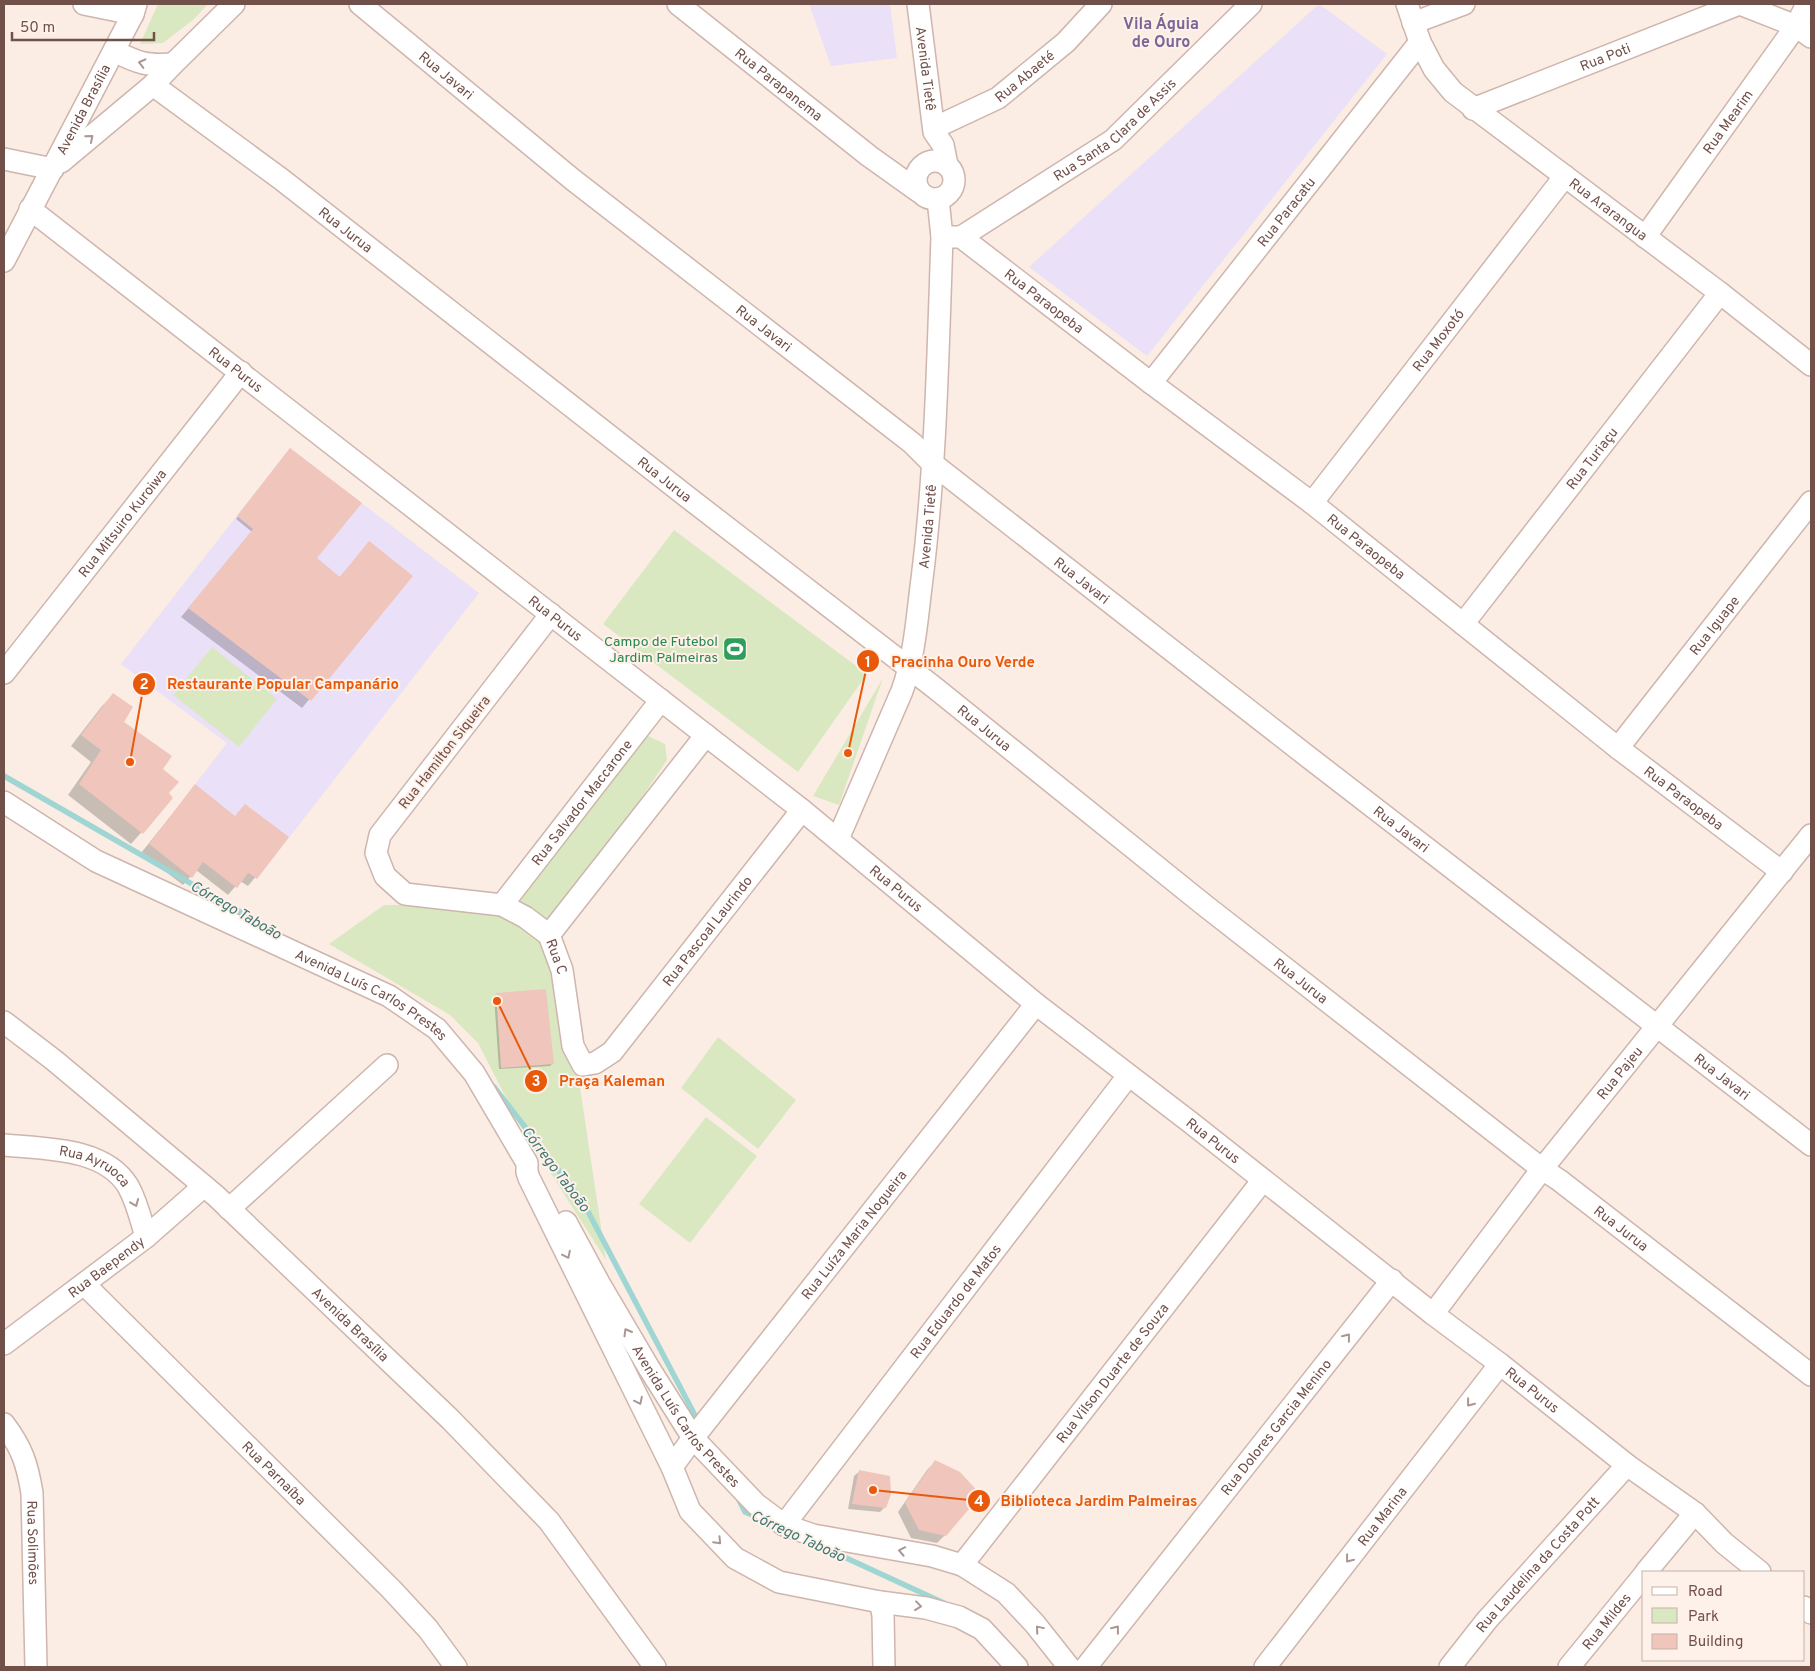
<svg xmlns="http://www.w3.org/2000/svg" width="1815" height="1671" font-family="Overpass,sans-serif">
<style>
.education{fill:#eae0f7}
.green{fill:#dae8c2}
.shadow{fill:#0003}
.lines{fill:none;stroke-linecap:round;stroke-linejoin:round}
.stream{stroke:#9fd5d2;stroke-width:5.5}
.building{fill:#f0c5bc}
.minor-casing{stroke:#ceb5ad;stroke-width:24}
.minor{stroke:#fff;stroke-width:21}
.oneway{stroke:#aa9692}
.labels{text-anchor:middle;stroke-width:4;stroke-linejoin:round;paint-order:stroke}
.street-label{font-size:14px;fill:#72504a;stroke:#fef1e9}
.leisure-label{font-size:14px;fill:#27864d;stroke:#fef1e9;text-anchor:end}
.water-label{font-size:15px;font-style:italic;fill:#3f7875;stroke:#fef1e9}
.quarter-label{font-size:16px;font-weight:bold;fill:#7b6696;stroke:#fef1e9}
.leader{fill:none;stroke:#e8590c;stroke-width:2}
.callout-dot{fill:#e8590c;stroke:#fef1e9;stroke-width:2}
.mark-label{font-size:15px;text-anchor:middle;font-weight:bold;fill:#fff}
.callout-label{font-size:15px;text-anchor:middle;font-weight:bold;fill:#e8590c;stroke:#fef1e9;stroke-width:4;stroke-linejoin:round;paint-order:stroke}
</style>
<rect width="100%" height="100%" fill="#fbede3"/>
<path class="education" d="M809,4H890L897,58L831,66Z
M1319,4L1387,54L1147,356L1029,267Z
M290,448L479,593L257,879L247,873L237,888L203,862L192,878L149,844L227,743L121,664Z"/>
<path class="green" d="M158,4H208L193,20L163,43L140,44Z
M674,530L867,674L798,772L603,624Z
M212,647L277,699L239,747L173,695Z
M883,678L839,805L813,796Z
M648,736L665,744L667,760L549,935L565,988L606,1260L520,1125L478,1043L450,1015L329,944L384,905H502Z
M718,1037L796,1100L758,1149L681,1088Z
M706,1117L757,1156L690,1243L639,1204Z"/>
<path class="shadow" d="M288,452L315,558L339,578L370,542L411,576L302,708L181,617L252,532L236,519Z
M113,695L122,722L161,769L167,793L172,798L131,844L68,795L91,762L71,746L102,706Z
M195,786L235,817L288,837L248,886L240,881L228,895L196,870L183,885L141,853Z
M497,994L552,1064L550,1066L499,1069L494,996Z
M935,1462L945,1535L937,1543L911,1538L898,1512L927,1470Z
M860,1471L885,1507L880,1512L848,1509L854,1476Z"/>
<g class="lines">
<path class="stream" d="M4,776L277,933
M494,1087L583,1202L699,1423
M738,1498L745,1512L759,1518
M818,1545L946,1604"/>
</g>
<path class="building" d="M290,448L362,503L317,558L340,577L369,541L413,576L311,701L188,608L253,529L237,516Z
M113,693L133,707L124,722L172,756L163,769L179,782L169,793L173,798L143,834L79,784L101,750L81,735Z
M195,784L235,816L245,804L289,837L257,879L248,873L237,888L203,862L192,878L149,844Z
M546,989L554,1064L501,1068L496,993Z
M935,1460L960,1472L981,1495L946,1536L919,1530L905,1503Z
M859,1470L890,1476L891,1494L886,1508L852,1504Z"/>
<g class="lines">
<defs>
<g id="minor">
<path d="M84,4L133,14"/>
<path id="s1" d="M360,4L572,179L912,443L933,464L1307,756L1811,1145"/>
<path id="s2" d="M678,4L869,156L918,191"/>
<path id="s3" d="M918,4L934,132L943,145L947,165"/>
<path id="s4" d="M1407,4L1420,42L1434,69L1453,92L1720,293L1811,365"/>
<path d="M1740,4L1796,26L1811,37"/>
<path d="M1413,23L1464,4"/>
<path d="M114,51C138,63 146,66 173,64"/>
<path id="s5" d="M153,85L281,179L690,499L935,688L1203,904L1542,1169L1559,1180L1811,1375"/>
<path id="s6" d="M1473,109L1739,4"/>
<path id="s7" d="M934,128L998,98L1066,42L1101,4"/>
<path d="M4,159L53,169"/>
<circle cx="935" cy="180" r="19"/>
<path d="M61,162L153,85L173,64L234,4"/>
<path id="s8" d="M30,209L802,810L1036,1004L1190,1122L1433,1314L1500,1364L1627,1465L1695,1513L1724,1543L1760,1572"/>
<path id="s9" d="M942,237H961L1151,383L1312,503L1618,748L1782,872"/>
<path id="s10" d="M961,237L1113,140L1251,4"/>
<path id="s11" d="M1645,237L1796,26L1807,4"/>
<path id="s12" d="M4,261L133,14L136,4"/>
<path id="s13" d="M1151,383L1420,42"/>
<path id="s14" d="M1312,503L1565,176"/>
<path id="s15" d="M551,614L380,835L376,853L385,876L405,894L502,905L525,917L549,935L562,970L573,1046L583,1065L595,1063L612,1052L802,810"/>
<path id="s16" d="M1463,624L1720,293"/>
<path id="s17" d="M4,673L241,372"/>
<path id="s18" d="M1618,748L1811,502"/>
<path id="s19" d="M4,802L96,861L389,996L437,1029L474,1073L527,1163V1172L529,1178L672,1467L690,1511L735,1558L779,1582L880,1602L926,1608L959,1617L982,1629L1017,1667"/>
<path id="s20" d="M838,839L902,691C915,655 917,617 922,579C936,466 938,351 942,237L938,199"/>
<path id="s21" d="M502,905L661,700"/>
<path d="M549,935L706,735"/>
<path id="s22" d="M4,1022L55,1061L216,1196L450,1419L549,1521L655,1667"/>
<path id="s23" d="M4,1145C44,1149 104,1147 128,1186C137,1202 141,1220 146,1237"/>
<path d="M229,1209L387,1065"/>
<path id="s24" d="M566,1222L599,1283L649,1368L693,1438L756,1504L784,1525L813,1535L932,1556L962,1565L1006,1593L1035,1624L1069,1667"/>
<path id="s25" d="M84,1284L391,1589L428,1629L456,1667"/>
<path id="s26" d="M1433,1314L1542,1169L1811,835"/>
<path id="s27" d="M4,1344L146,1237L204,1186"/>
<path id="s28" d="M4,1424C22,1448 27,1463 32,1493L36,1667"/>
<path id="s29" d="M672,1467L693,1438L1036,1004"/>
<path id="s30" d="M784,1525L1128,1076"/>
<path id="s31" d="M962,1565L1263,1180"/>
<path d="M1646,1572L1695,1513"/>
<path d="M880,1602L883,1615L884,1667"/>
<path d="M1804,1607L1811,1613"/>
<path id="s32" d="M1086,1667L1392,1280"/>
<path id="s33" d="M1265,1667L1500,1364"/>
<path id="s34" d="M1450,1667L1487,1620L1627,1465"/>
<path id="s35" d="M1569,1667L1644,1575"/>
</g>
</defs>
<use href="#minor" class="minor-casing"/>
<use href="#minor" class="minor"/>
</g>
<defs><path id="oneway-chevron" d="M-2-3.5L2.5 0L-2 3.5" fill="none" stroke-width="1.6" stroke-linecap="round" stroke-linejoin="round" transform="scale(1.25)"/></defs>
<g class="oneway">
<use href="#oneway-chevron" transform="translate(142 63) rotate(-166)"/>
<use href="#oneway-chevron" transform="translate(90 138) rotate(-40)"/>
<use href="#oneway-chevron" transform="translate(135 1203) rotate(68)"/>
<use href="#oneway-chevron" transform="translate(567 1255) rotate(64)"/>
<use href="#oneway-chevron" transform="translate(627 1332) rotate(-120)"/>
<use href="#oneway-chevron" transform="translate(1347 1337) rotate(-52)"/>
<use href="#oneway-chevron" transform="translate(639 1401) rotate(64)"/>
<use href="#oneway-chevron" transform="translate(1470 1403) rotate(128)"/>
<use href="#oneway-chevron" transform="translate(718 1541) rotate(46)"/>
<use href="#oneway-chevron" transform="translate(902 1551) rotate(-169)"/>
<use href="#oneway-chevron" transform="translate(1349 1559) rotate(128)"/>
<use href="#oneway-chevron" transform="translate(918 1606) rotate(7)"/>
<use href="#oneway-chevron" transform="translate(1039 1629) rotate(-130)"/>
<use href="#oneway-chevron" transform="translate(1116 1629) rotate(-52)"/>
</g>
<defs>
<symbol id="stadium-square" viewBox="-11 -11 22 22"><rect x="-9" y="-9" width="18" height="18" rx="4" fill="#2e9e5b" stroke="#fef1e9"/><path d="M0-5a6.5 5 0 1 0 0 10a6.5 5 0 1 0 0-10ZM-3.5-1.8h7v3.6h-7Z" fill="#fff"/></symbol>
</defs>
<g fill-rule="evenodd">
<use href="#stadium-square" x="721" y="635" width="28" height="28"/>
</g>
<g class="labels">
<g class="street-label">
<text dy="5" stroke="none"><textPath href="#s6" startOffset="142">Rua Poti</textPath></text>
<text dy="5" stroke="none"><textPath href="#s3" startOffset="65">Avenida Tietê</textPath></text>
<text dy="5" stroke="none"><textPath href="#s7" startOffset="105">Rua Abaeté</textPath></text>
<text dy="5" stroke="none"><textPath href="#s1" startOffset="112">Rua Javari</textPath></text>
<text dy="5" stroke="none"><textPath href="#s2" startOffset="129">Rua Parapanema</textPath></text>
<text dy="5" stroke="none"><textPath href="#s12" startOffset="171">Avenida Brasília</textPath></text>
<text dy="5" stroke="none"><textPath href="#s11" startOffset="142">Rua Mearim</textPath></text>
<text dy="5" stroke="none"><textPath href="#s10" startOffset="188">Rua Santa Clara de Assis</textPath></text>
<text dy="5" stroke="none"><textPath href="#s4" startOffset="295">Rua Ararangua</textPath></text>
<text dy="5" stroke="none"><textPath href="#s13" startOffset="218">Rua Paracatu</textPath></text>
<text dy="5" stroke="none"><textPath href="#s5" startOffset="241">Rua Jurua</textPath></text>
<text dy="5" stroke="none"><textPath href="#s9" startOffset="124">Rua Paraopeba</textPath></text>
<text dy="5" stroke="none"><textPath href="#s1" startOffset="518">Rua Javari</textPath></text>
<text dy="5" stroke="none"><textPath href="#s14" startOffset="206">Rua Moxotó</textPath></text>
<text dy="5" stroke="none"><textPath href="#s8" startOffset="261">Rua Purus</textPath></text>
<text dy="5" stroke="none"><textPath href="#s16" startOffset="210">Rua Turiaçu</textPath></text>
<text dy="5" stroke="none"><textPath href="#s5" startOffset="646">Rua Jurua</textPath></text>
<text dy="5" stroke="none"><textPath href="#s17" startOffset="191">Rua Mitsuiro Kuroiwa</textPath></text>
<text dy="5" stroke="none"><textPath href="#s20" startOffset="328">Avenida Tietê</textPath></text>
<text dy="5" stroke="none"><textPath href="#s9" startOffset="529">Rua Paraopeba</textPath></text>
<text dy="5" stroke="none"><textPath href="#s1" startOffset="924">Rua Javari</textPath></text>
<text dy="5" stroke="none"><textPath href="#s8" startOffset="666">Rua Purus</textPath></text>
<text dy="5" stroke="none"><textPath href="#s18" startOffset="156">Rua Iguape</textPath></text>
<text dy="5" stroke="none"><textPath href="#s5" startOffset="1051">Rua Jurua</textPath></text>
<text transform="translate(444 752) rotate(-52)" y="5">Rua Hamilton Siqueira</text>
<text dy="5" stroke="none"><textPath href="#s9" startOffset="934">Rua Paraopeba</textPath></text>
<text dy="5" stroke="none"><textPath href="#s21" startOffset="130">Rua Salvador Maccarone</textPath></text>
<text dy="5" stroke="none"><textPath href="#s1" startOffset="1329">Rua Javari</textPath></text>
<text dy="5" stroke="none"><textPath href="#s8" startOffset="1101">Rua Purus</textPath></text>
<text dy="5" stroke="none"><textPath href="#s15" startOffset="825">Rua Pascoal Laurindo</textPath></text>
<text dy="5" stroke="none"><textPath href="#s15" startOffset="526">Rua C</textPath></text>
<text dy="5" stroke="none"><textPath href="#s5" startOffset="1456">Rua Jurua</textPath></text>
<text dy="5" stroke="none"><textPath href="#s19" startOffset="416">Avenida Luís Carlos Prestes</textPath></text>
<text dy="5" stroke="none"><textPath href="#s26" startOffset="305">Rua Pajeu</textPath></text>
<text dy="5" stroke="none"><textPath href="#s1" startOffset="1734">Rua Javari</textPath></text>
<text dy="5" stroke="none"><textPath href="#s8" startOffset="1506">Rua Purus</textPath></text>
<text dy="5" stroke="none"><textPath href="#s23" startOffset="95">Rua Ayruoca</textPath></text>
<text dy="5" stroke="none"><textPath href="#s5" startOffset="1861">Rua Jurua</textPath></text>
<text dy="5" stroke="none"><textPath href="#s29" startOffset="295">Rua Luíza Maria Nogueira</textPath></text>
<text dy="5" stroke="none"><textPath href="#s27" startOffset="128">Rua Baependy</textPath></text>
<text dy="5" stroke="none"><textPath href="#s30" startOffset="282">Rua Eduardo de Matos</textPath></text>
<text dy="5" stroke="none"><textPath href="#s22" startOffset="460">Avenida Brasília</textPath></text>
<text dy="5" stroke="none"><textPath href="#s31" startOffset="244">Rua Vilson Duarte de Souza</textPath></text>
<text dy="5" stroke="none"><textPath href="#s8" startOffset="1911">Rua Purus</textPath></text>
<text dy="5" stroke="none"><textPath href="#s24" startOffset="229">Avenida Luís Carlos Prestes</textPath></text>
<text dy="5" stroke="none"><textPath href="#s32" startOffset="306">Rua Dolores Garcia Menino</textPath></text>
<text dy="5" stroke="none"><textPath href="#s25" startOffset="268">Rua Parnaíba</textPath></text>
<text dy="5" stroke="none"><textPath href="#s33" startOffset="191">Rua Marina</textPath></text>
<text dy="5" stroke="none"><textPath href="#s28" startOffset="125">Rua Solimões</textPath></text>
<text dy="5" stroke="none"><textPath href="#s34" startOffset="135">Rua Laudelina da Costa Pott</textPath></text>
<text dy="5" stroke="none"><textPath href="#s35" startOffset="59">Rua Mildes</textPath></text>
</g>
<g class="leisure-label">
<text x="718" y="646">Campo de Futebol<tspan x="718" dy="16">Jardim Palmeiras</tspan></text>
</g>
<g class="water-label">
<text transform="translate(236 910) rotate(30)" y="5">Córrego Taboão</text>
<text transform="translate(556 1169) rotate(53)" y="5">Córrego Taboão</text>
<text transform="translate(798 1536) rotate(25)" y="5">Córrego Taboão</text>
</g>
<g class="quarter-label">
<text x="1161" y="29">Vila Águia<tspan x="1161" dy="18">de Ouro</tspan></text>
</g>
</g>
<path class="leader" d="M848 753L868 661M130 762L144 684M497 1001L536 1081M873 1490L979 1501"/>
<g class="callout-dot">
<circle cx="848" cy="753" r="5"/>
<circle cx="130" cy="762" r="5"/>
<circle cx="497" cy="1001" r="5"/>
<circle cx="873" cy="1490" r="5"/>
<circle cx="868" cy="661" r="12"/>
<circle cx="144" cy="684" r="12"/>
<circle cx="536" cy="1081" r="12"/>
<circle cx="979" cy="1501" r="12"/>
</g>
<g class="mark-label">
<text x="868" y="667">1</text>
<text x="144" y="689">2</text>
<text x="536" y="1086">3</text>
<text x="979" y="1506">4</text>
</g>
<g class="callout-label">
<text x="963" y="667">Pracinha Ouro Verde</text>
<text x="283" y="689">Restaurante Popular Campanário</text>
<text x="612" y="1086">Praça Kaleman</text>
<text x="1099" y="1506">Biblioteca Jardim Palmeiras</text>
</g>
<rect width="1815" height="1671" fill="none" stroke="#72504a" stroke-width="10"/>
<rect x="1642" y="1571" width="162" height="90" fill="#fef1e9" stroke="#c6b1a9"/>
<rect x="1652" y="1587" width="25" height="8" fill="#ffffff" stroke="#c6b1a9"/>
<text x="1688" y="1596" font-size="15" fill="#72504a">Road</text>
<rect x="1652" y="1608" width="25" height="15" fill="#dae8c2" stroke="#c6b1a9"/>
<text x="1688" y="1621" font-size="15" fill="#72504a">Park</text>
<rect x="1652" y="1634" width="25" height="15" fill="#f0c5bc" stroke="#c6b1a9"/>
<text x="1688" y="1646" font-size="15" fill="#72504a">Building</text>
<path d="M12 32v8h142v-8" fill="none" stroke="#72504a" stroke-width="2.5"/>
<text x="20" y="32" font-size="15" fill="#72504a" stroke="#fef1e9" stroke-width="4" paint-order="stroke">50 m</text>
</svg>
